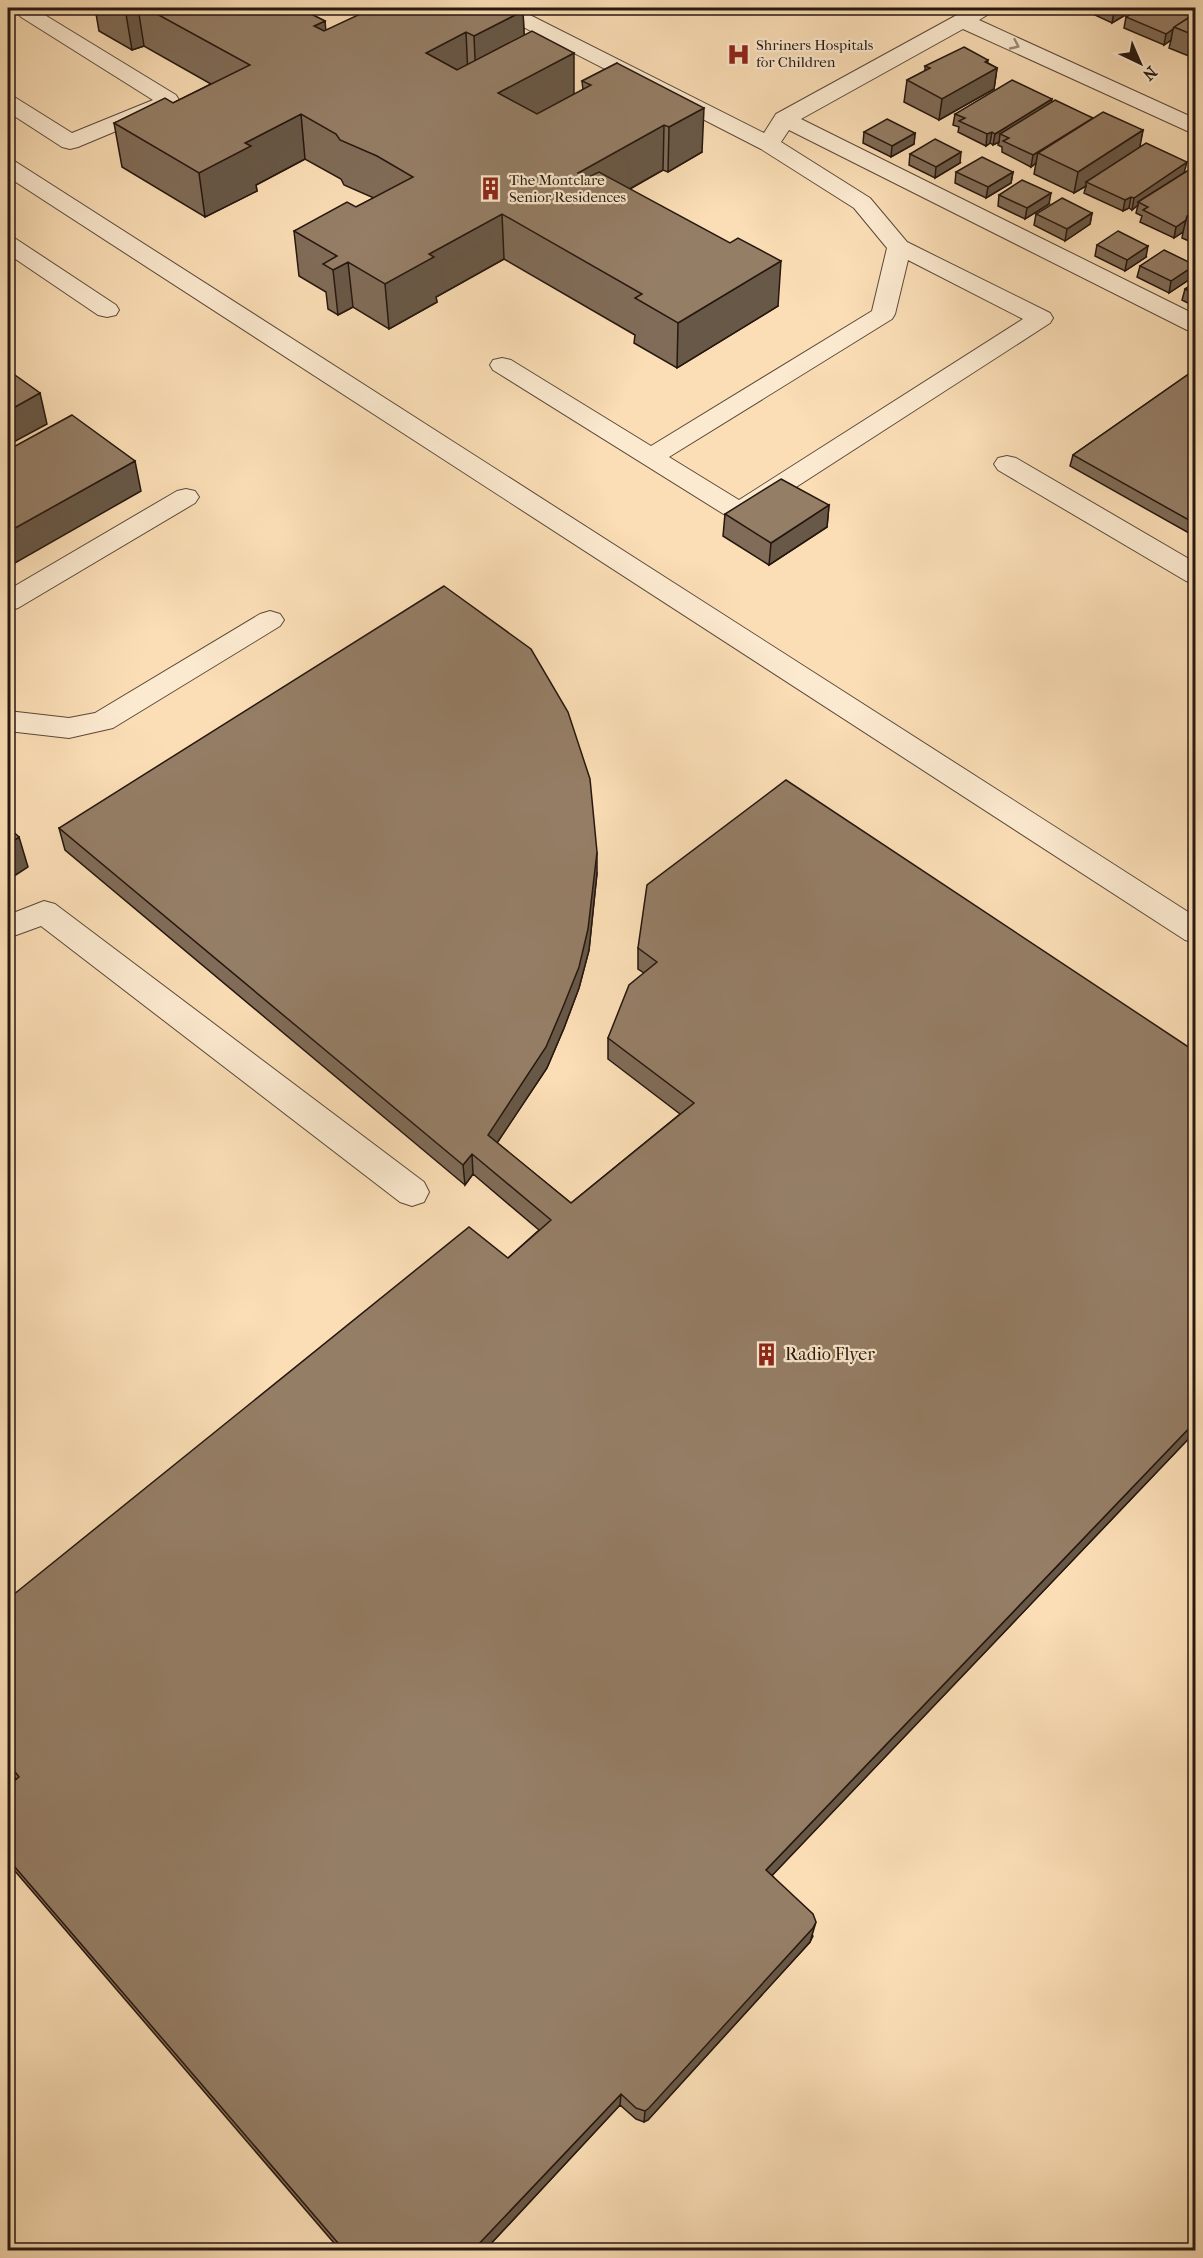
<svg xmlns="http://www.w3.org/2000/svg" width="1203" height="2258" font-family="'IM FELL French Canon',serif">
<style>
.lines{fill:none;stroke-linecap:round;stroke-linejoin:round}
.minor-casing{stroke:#5b4939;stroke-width:2}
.minor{fill:#fcead0;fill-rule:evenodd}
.wall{fill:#806c58;stroke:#26170f;stroke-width:1.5}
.shaded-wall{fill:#685847;stroke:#26170f;stroke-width:1.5}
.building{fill:#957e66;stroke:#26170f;stroke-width:1.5}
.oneway{stroke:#9c8b79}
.labels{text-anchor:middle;stroke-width:4.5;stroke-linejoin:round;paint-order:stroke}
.far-poi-label{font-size:15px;fill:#26170f;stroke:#fcead0;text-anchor:start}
.poi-label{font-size:18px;fill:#26170f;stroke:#fcead0;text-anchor:start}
</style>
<rect width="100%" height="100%" fill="#fbdeb6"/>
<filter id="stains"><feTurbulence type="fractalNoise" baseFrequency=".00333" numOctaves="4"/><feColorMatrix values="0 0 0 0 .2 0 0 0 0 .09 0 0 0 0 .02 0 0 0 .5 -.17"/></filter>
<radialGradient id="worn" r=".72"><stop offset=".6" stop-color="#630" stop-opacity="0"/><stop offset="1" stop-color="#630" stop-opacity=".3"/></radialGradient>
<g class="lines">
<defs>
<path id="minor" d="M25,8L35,9L176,95L179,100L176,105L167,106L164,111L78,147L70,149L62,147L8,112V97L16,98L72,133L153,100L21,17L18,13Z
M491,8H516L764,133L776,114L955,16L970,8H995L992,12L979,20L1196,119V135L963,29L801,119L1196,315V332L1187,330L789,130L781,142L870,198L907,242L1050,313L1053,318L1050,323L748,518L739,520L730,518L493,370L490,365L493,360L502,358L511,360L651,446L872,311L887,248L854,208L761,149L494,12ZM908,260L1023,319L739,500L669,457L892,319L895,314Z
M8,160L16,162L1196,917V943L1185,940L8,177Z
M8,237L16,239L116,305L119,310L116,315L107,317L98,315L8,254Z
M1007,456L1016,458L1196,563V584L1186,581L998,470L994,464L998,458Z
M186,489L195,491L199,497L195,503L18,608L8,611V590L177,491Z
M270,611L280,614L284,620L280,626L113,728L69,738L8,731V711L69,718L95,713L260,614Z
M44,901L55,904L424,1182L429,1192L424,1202L412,1206L400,1202L41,926L8,938V915Z"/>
</defs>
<use href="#minor" class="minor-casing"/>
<use href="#minor" class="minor"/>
</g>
<path class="wall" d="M95,8H299L325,21V30L523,11L524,35L574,95L583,90L582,81L617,63L702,152L668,172L663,170L630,189L778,306L677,368L634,343L635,335L504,259L436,297L437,302L389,329L353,307L338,315L328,309L326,292L299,276L294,231L356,207L374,198L344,185L341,179L305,159L256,185L257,191L205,217L122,167L114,123L173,103L211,84L144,46L132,50L99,31Z
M1080,8H1137L1112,23Z
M1196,8V59L1169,48L1171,40L1164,45L1124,28L1126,17Z
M988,63L997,68L994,89L939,120L904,102L907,80L925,71V66Z
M1052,102L1093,118L1143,130L1139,147L1184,173L1196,166V244L1182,238L1183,232L1174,238L1140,222L1142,216L1136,213L1138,205L1132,210L1129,208L1123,211L1084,193L1086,186L1074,193L1034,174L1036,163L1031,167L1002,152V147L998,145L999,142L993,145L990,143L986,146L958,132L959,127L953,125L955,114Z
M864,132L915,133L914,144L891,157L863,143Z
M910,154L960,163L935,178L909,165Z
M956,172H1013L1011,183L986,198L955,183Z
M999,195L1049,204L1025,219L998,206Z
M1092,213L1090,224L1065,241L1034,225L1036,214Z
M1097,245L1146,257L1125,271L1095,256Z
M1195,265L1193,277L1169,293L1137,277L1140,266Z
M1196,282V307L1182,300L1185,289Z
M1196,369V537L1070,466L1073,455Z
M829,505L827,527L769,565L723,536L725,514Z
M59,828L597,873L589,950L579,988L564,1028L547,1068L497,1143L571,1203L680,1114L608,1059V1038L644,973L638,969V948L1196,1052V1431L772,1875L813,1936L810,1942L648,2120L644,2122L636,2119L620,2105L485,2250H340L8,1863V1786L16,1779L8,1769V1599L508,1258L539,1230L473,1174L465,1185L65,850Z"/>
<path class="shaded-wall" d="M125,8H138L144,46L132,50Z
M1121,8H1137L1112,23L1114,12Z
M523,11L525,55L476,80L474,36Z
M325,21L329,65L314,26Z
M1173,29L1171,40L1164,45L1166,34Z
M466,32L468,76L426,53Z
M574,53V97L499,137L498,93Z
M988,60L986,74L997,68L994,89L939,120L942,99L985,62Z
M1052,99L1050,111L1000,134L999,142L993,145L995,134Z
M704,108L702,152L668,172L669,127Z
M301,114L305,159L256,185L257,191L205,217L199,173L245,143Z
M664,125L663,170L578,218V173Z
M1143,130L1139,152L1086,182V186L1074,193L1078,172Z
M992,132L990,143L986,146L987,134Z
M915,133L914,144L891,157L892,146Z
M961,152L960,163L935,178L936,167Z
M1038,152L1036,163L1031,167L1033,155Z
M1187,162L1184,173L1138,202V205L1132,210L1134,198Z
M1013,172L1011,183L986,198L988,187Z
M1051,193L1049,204L1025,219L1027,208Z
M1131,197L1129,208L1123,211L1125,200Z
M1092,213L1090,224L1065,241L1067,229Z
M502,214L504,259L436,297L437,302L389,329L385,284L429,254Z
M1186,220L1183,232L1174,238L1176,227Z
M1148,246L1146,257L1125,271L1127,260Z
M781,261L778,306L677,368L678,323Z
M348,262L353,307L338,315L333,270Z
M1195,265L1193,277L1169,293L1171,281Z
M40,393L47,424L8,445V411Z
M135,461L141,491L8,567V532Z
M829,505L827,527L769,565L771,543Z
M19,837L28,867L8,880V845Z
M597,852V873L589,950L579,988L564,1028L547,1068L489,1155L488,1135Z
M472,1154L473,1174L465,1185L463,1165Z
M1196,1421V1431L764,1884L766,1870Z
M816,1922L810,1942L648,2120L644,2122L645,2111Z
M621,2094L620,2105L485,2250H473Z"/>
<path class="building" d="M146,8H299L325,21L314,26L324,31L373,8H517L523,11L474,36L466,32L426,53L457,70L532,31L574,53L498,93L537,114L591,85L582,81L617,63L704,108L669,127L664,125L578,173L587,178L599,172L730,243L738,238L781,261L678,323L635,298L642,294L502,214L429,254L434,257L385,284L348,262L333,270L323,264L337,256L294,231L347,202L356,207L413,177L377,156L340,140L336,134L301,114L245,143L251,146L199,173L114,123L165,98L173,103L250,65Z
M1105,8H1121L1114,12Z
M1141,8H1196V13L1174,27L1173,29L1166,34L1126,17Z
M1196,13V36L1174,27Z
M964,47L988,60L985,62L997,68L942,99L907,80L930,68L925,66Z
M1012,80L1052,99L995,134L992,132L987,134L959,121L965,118L955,114Z
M1055,100L1093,118L1033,155L1003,141L1009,138L1000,134Z
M1103,112L1143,130L1078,172L1038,153Z
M887,119L915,133L892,146L864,132Z
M935,139L961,152L936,167L910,154Z
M1146,143L1187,162L1134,198L1131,197L1125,200L1086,182Z
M982,157L1013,172L988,187L956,172Z
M1195,166L1196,210L1187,216L1186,220L1176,227L1143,210L1148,207L1138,202Z
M1022,180L1051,193L1027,208L999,195Z
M1062,198L1092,213L1067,229L1036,214Z
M1196,210V220L1187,216Z
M1118,231L1148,246L1127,260L1097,245Z
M1164,250L1195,265L1171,281L1140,266Z
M1196,282V295L1185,289Z
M1196,369V524L1073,455Z
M8,370L40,393L8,411Z
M72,415L135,461L8,532V450Z
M781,479L829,505L771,543L725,514Z
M444,586L531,649L568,712L590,779L597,852L588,929L579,967L563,1007L546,1047L488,1135L571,1203L694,1103L608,1038L629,985L657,962L638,948L647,885L786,780L1196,1052V1421L766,1870L813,1914L816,1922L813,1928L649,2108L645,2111L636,2108L621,2094L473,2250H344L8,1859V1786L19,1777L8,1763V1599L469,1227L508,1258L551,1220L472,1154L463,1165L59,828Z
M8,827L19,837L8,845Z"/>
<defs><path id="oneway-chevron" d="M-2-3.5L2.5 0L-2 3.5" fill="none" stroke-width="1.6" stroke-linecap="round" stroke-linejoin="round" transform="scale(1.5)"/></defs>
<use class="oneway" href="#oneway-chevron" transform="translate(1015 45) rotate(25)"/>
<defs>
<symbol id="hospital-bare" viewBox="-9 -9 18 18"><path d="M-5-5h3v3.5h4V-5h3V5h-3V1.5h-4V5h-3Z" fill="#8f2418" stroke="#fcead0" stroke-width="2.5" paint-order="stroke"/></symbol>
<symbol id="building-bare" viewBox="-9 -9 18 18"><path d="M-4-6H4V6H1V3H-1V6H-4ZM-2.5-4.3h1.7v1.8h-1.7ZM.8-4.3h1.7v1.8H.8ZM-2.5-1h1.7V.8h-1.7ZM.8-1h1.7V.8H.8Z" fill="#8f2418" stroke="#fcead0" stroke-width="2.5" paint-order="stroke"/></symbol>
</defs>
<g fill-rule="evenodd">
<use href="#hospital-bare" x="722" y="38" width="33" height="33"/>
<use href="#building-bare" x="474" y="172" width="33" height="33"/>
<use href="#building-bare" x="750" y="1338" width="33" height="33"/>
</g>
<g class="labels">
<g class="far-poi-label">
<text x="756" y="50">Shriners Hospitals<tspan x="756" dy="17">for Children</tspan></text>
<text x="509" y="185">The Montclare<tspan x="509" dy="17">Senior Residences</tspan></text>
</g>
<g class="poi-label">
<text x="785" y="1360">Radio Flyer</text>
</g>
</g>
<rect width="1203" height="2258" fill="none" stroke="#fbdeb6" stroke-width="30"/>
<rect x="9" y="9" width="1185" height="2240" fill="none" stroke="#26170f" stroke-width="3"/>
<rect x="15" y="15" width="1173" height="2228" fill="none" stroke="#26170f" stroke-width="1.5"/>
<g transform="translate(1140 63) rotate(136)" stroke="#fcead0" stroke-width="4.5" paint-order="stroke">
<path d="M0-4.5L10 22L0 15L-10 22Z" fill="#26170f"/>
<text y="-9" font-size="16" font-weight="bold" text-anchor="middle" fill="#26170f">N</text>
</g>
<rect width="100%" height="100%" filter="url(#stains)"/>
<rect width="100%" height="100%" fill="url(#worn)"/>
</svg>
